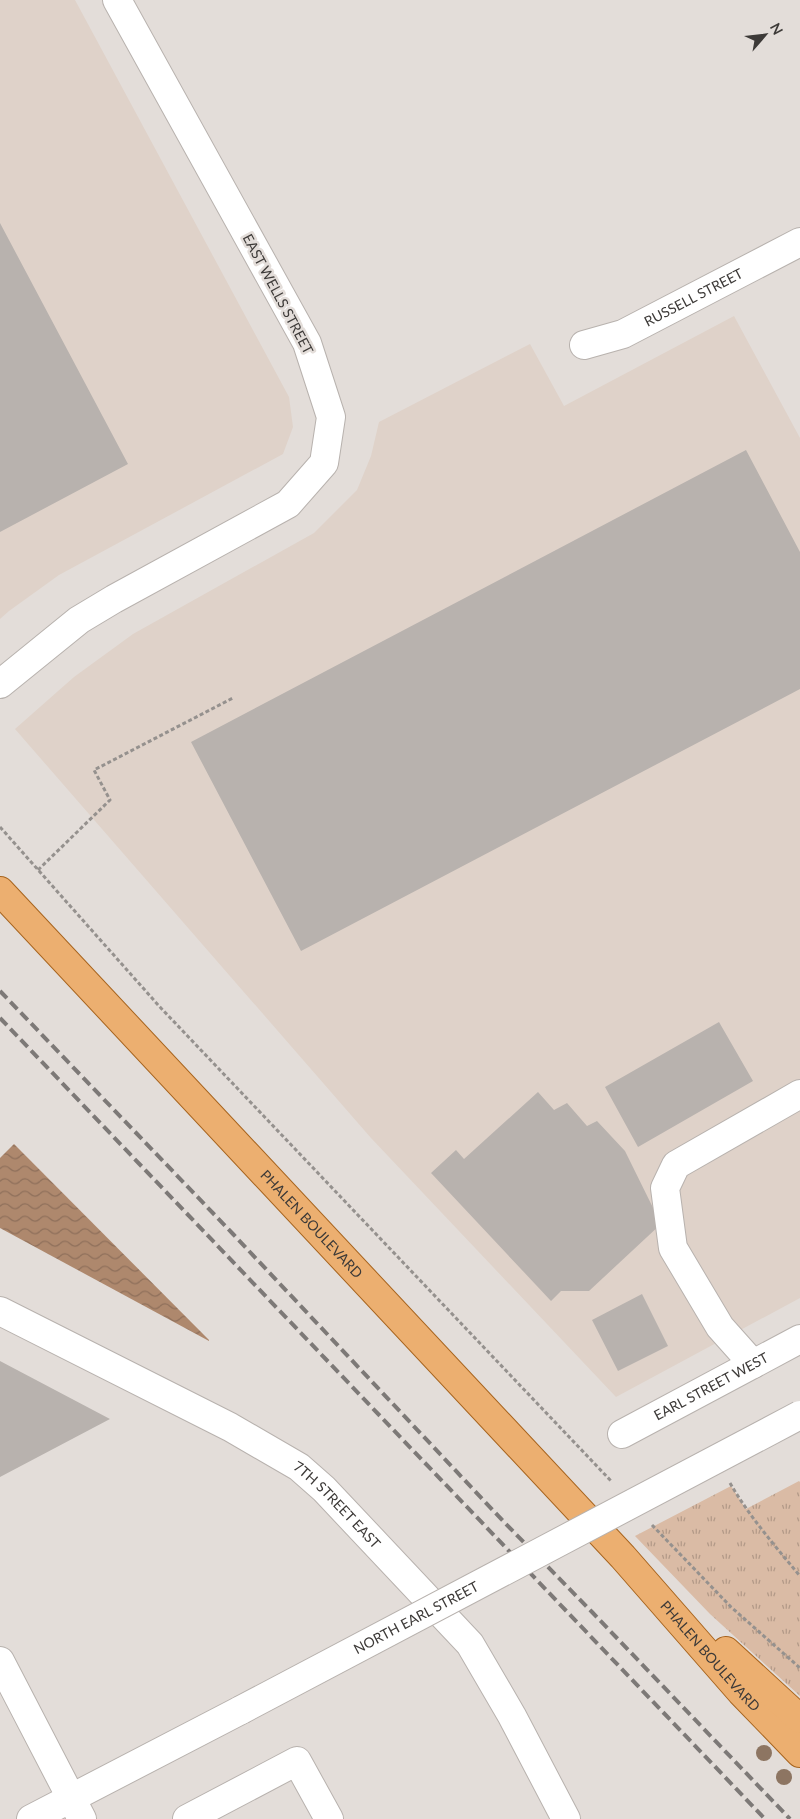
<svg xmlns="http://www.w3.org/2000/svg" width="800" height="1819" font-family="Lato,sans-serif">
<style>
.built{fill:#dfd2c9}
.grass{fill:url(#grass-tufts)}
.water{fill:url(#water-waves)}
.building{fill:#b8b2ae}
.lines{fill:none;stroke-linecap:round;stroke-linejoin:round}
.minor-casing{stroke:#b8b2ae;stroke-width:30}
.major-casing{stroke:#a7641e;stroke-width:30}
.path{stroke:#95918e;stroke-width:3;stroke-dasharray:4 2.5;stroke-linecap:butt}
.minor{stroke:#fff;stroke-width:28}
.major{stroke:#ecaf70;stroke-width:28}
.rail{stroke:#7d7977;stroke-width:4;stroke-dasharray:10 5;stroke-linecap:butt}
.minor-bridge-casing{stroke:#b8b2ae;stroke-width:30;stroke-linecap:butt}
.minor-bridge{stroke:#fff;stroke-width:28}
.tree{fill:#8d7562}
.labels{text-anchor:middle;stroke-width:5;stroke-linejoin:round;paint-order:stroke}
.street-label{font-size:14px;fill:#3d3a38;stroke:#e3ddd9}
</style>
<defs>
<pattern id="grass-tufts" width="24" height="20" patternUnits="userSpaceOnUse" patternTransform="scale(1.25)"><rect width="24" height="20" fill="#dabba5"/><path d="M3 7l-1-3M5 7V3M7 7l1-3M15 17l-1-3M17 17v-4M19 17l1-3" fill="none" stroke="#b29987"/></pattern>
<pattern id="water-waves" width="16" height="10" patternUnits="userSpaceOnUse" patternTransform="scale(1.25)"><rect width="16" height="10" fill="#ae886d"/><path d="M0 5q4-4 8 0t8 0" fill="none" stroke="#8f705b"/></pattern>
</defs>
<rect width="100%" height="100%" fill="#e3ddd9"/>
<path class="built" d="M0,0H75L289,397L293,427L283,454L59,575L9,611L0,619Z
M734,316L800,438V1298L616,1397L371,1138L15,729L74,677L133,634L314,533L357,490L371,456L379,422L530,344L564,406Z"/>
<path class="grass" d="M799,1481L800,1482V1696L710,1614L635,1536L731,1486L746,1509Z"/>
<path class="water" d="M14,1144L209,1340V1341L0,1228V1158Z"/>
<path class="building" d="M0,223L128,464L0,532Z
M746,450L800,552V689L301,951L191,742Z
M719,1022L753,1081L638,1147L605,1087Z
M538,1092L554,1110L567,1103L587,1126L597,1121L625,1151L661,1224L589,1291H561L551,1301L431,1173L456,1150L464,1159Z
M642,1294L668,1346L618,1371L592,1320Z
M0,1361L110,1419L0,1477Z"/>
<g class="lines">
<defs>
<g id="minor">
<path id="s1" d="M584,345L623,334L800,242"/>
<path d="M0,684L79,620L114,599L288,504L324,463L331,417L307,343L117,0"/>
<path id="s2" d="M0,1311L230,1427L299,1467L324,1489L470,1644L512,1716L566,1819"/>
<path d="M753,1364L720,1327L673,1248L665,1188L676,1165L800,1094"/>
<path id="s3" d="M622,1434L800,1339"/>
<path d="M0,1661L82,1819"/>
<path d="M31,1819L241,1710"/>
<path d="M187,1819L297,1761L329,1819"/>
</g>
<g id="major">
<path id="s4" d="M0,891L623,1557L741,1692L800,1753"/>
<path d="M726,1651L800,1719"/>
</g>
</defs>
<use href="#minor" class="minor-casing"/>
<use href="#major" class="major-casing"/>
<path class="path" d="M0,827L159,1006L612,1482
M38,870L110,800L94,770L233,698
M730,1483C749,1516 775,1546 800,1576
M652,1525L731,1607L800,1668"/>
<use href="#minor" class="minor"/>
<use href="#major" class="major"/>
<path class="rail" d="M0,991L233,1234L504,1522L592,1612L790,1819
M0,1018L765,1819"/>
<defs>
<g id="minor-bridge">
<path id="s5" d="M241,1710L800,1415"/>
</g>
</defs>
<use href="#minor-bridge" class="minor-bridge-casing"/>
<use href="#minor-bridge" class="minor-bridge"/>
</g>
<g class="tree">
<circle cx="764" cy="1753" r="8"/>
<circle cx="784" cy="1777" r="8"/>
</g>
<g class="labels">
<g class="street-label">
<text transform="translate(278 294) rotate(62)" y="5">EAST WELLS STREET</text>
<text dy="5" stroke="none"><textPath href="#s1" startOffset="120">RUSSELL STREET</textPath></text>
<text dy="5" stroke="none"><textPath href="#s4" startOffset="456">PHALEN BOULEVARD</textPath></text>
<text dy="5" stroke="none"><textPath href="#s3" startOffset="101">EARL STREET WEST</textPath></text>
<text dy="5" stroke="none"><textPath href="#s2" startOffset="391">7TH STREET EAST</textPath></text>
<text dy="5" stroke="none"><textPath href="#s5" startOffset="198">NORTH EARL STREET</textPath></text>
<text dy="5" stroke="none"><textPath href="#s4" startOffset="1044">PHALEN BOULEVARD</textPath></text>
</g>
</g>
<g transform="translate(765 35) rotate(62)" stroke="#e3ddd9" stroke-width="4" paint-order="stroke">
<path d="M0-4L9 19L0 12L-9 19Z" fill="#3d3a38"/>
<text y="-8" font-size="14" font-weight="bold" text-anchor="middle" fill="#3d3a38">N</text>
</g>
</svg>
